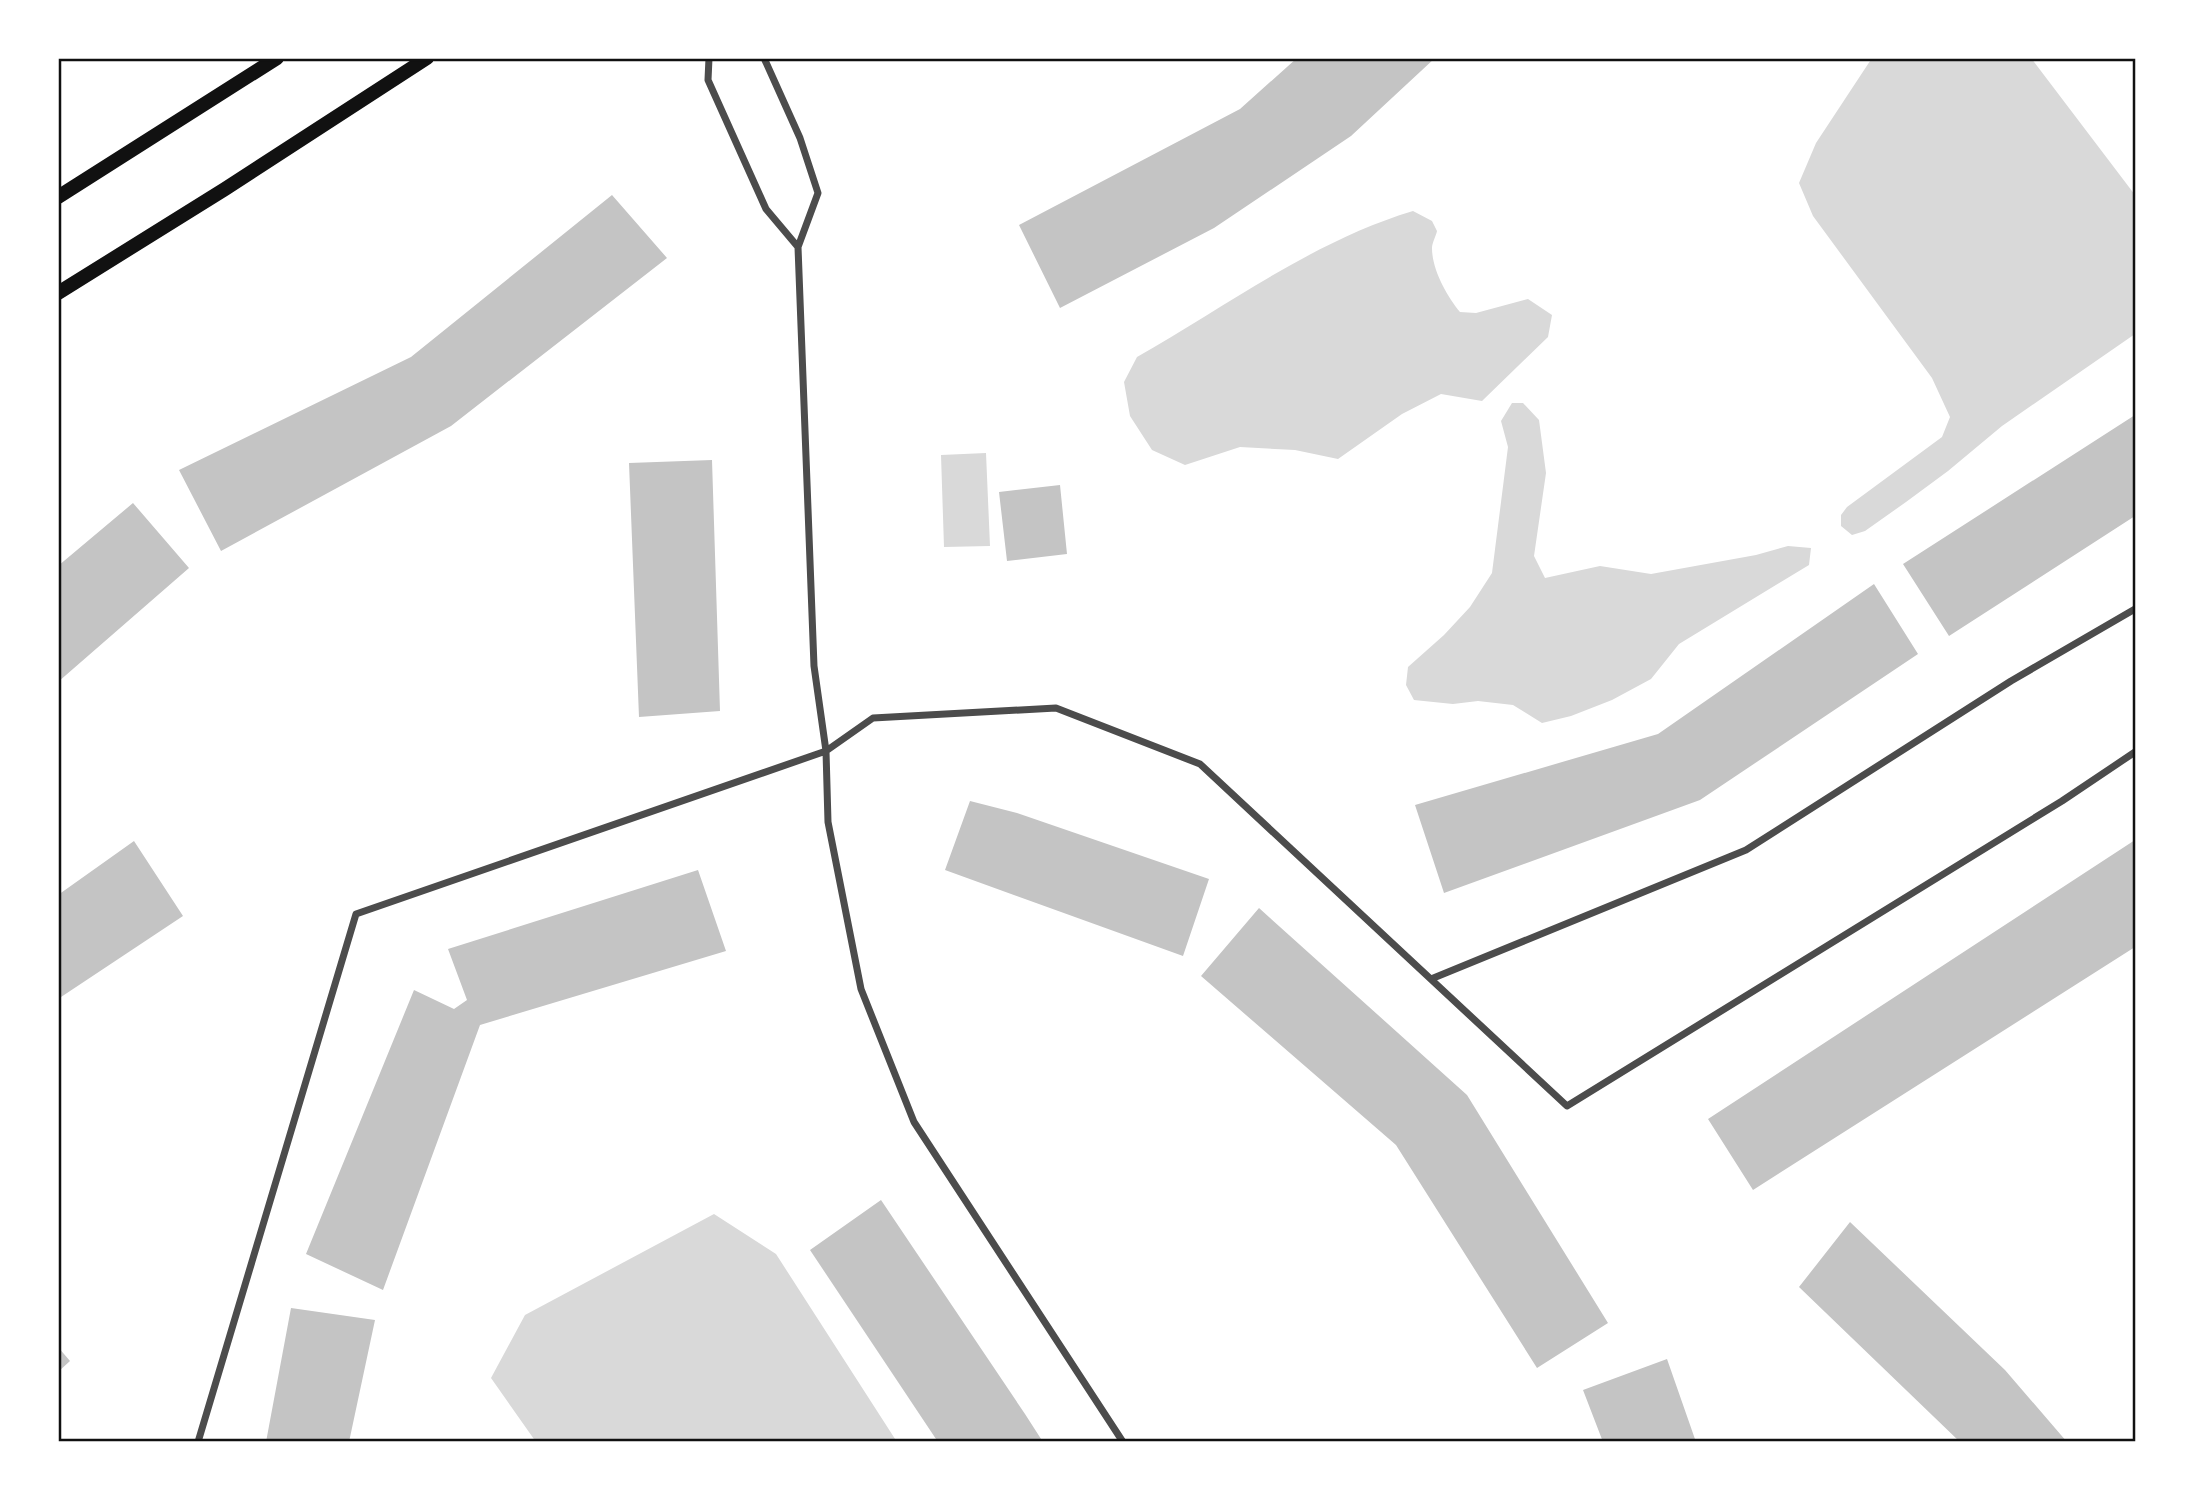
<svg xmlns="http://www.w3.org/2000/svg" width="2193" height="1500" font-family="'Titillium Web',sans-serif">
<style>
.water{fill:#d9d9d9}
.building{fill:#c4c4c4}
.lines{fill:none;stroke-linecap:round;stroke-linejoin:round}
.minor{stroke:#4c4c4c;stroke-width:7}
.secondary{stroke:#111;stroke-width:14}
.neatline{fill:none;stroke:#111;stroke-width:2.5}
</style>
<rect width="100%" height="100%" fill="#fff"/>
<path class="water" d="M1872,58H2031L2135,195V334L2002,426L1948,471L1906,502L1865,531L1852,535L1841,526V515L1847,507L1942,437L1950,417L1932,378L1813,216L1799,183L1816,143Z
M1413,211L1432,221L1437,231C1436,236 1432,243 1432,248C1432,270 1447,296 1460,312L1476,313L1528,299L1552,315L1548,337L1482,401L1441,394L1402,414L1338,459L1295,450L1240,447L1185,465L1152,450L1130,416L1124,382L1137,357C1227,306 1313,241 1413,211Z
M1512,403H1523L1539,420L1546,473L1534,556L1545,578L1600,566L1651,574L1756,555L1788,546L1811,548L1809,565L1679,644L1651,679L1612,700L1571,716L1542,723L1513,705L1478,701L1453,704L1414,700L1406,685L1408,667L1444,635L1470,607L1492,573L1508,447L1501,421Z
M986,453L990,546L944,547L941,455Z
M714,1214L776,1254L897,1442H536L491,1378L525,1315Z"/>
<path class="building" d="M1297,58H1435L1351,136L1214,228L1060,308L1019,225L1240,109Z
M612,195L667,258L451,426L221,551L179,470L411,357Z
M2135,415V516L1949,636L1903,564Z
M712,460L720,711L639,717L629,463Z
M1060,485L1067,554L1007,561L999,492Z
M133,503L189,568L58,682V566Z
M1874,584L1918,654L1700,800L1444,893L1415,805L1658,734Z
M970,801L1017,813L1209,879L1183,956L945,870Z
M2135,840V947L1753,1190L1708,1119Z
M134,841L183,916L58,999V895Z
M698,870L726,951L480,1025L383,1290L306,1254L414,990L454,1009L467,1000L448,949Z
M1259,908L1467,1095L1608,1323L1537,1368L1396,1145L1201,976Z
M881,1200L1025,1414L1043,1442H938L810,1250Z
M1850,1222L2005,1370L2067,1442H1960L1799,1287Z
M291,1308L375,1320L349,1442H266Z
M58,1347L70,1361L58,1372Z
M1667,1359L1696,1442H1603L1583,1390Z"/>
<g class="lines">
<path class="minor" d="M709,58L708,80L766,209L798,247
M764,58L800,138L818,193L798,247L814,666L826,751L828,822L861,989L914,1122L1123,1442
M1431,979L1746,850L2011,681L2135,609
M198,1442L356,914L826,751L873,718L1056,708L1200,764L1567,1106L2062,801L2135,752"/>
<path class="secondary" d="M58,197L277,58
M58,293L225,189L427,58"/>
</g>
<rect width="2193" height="1500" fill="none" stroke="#ffffff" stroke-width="119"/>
<rect x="60" y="60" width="2074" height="1380" class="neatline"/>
</svg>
